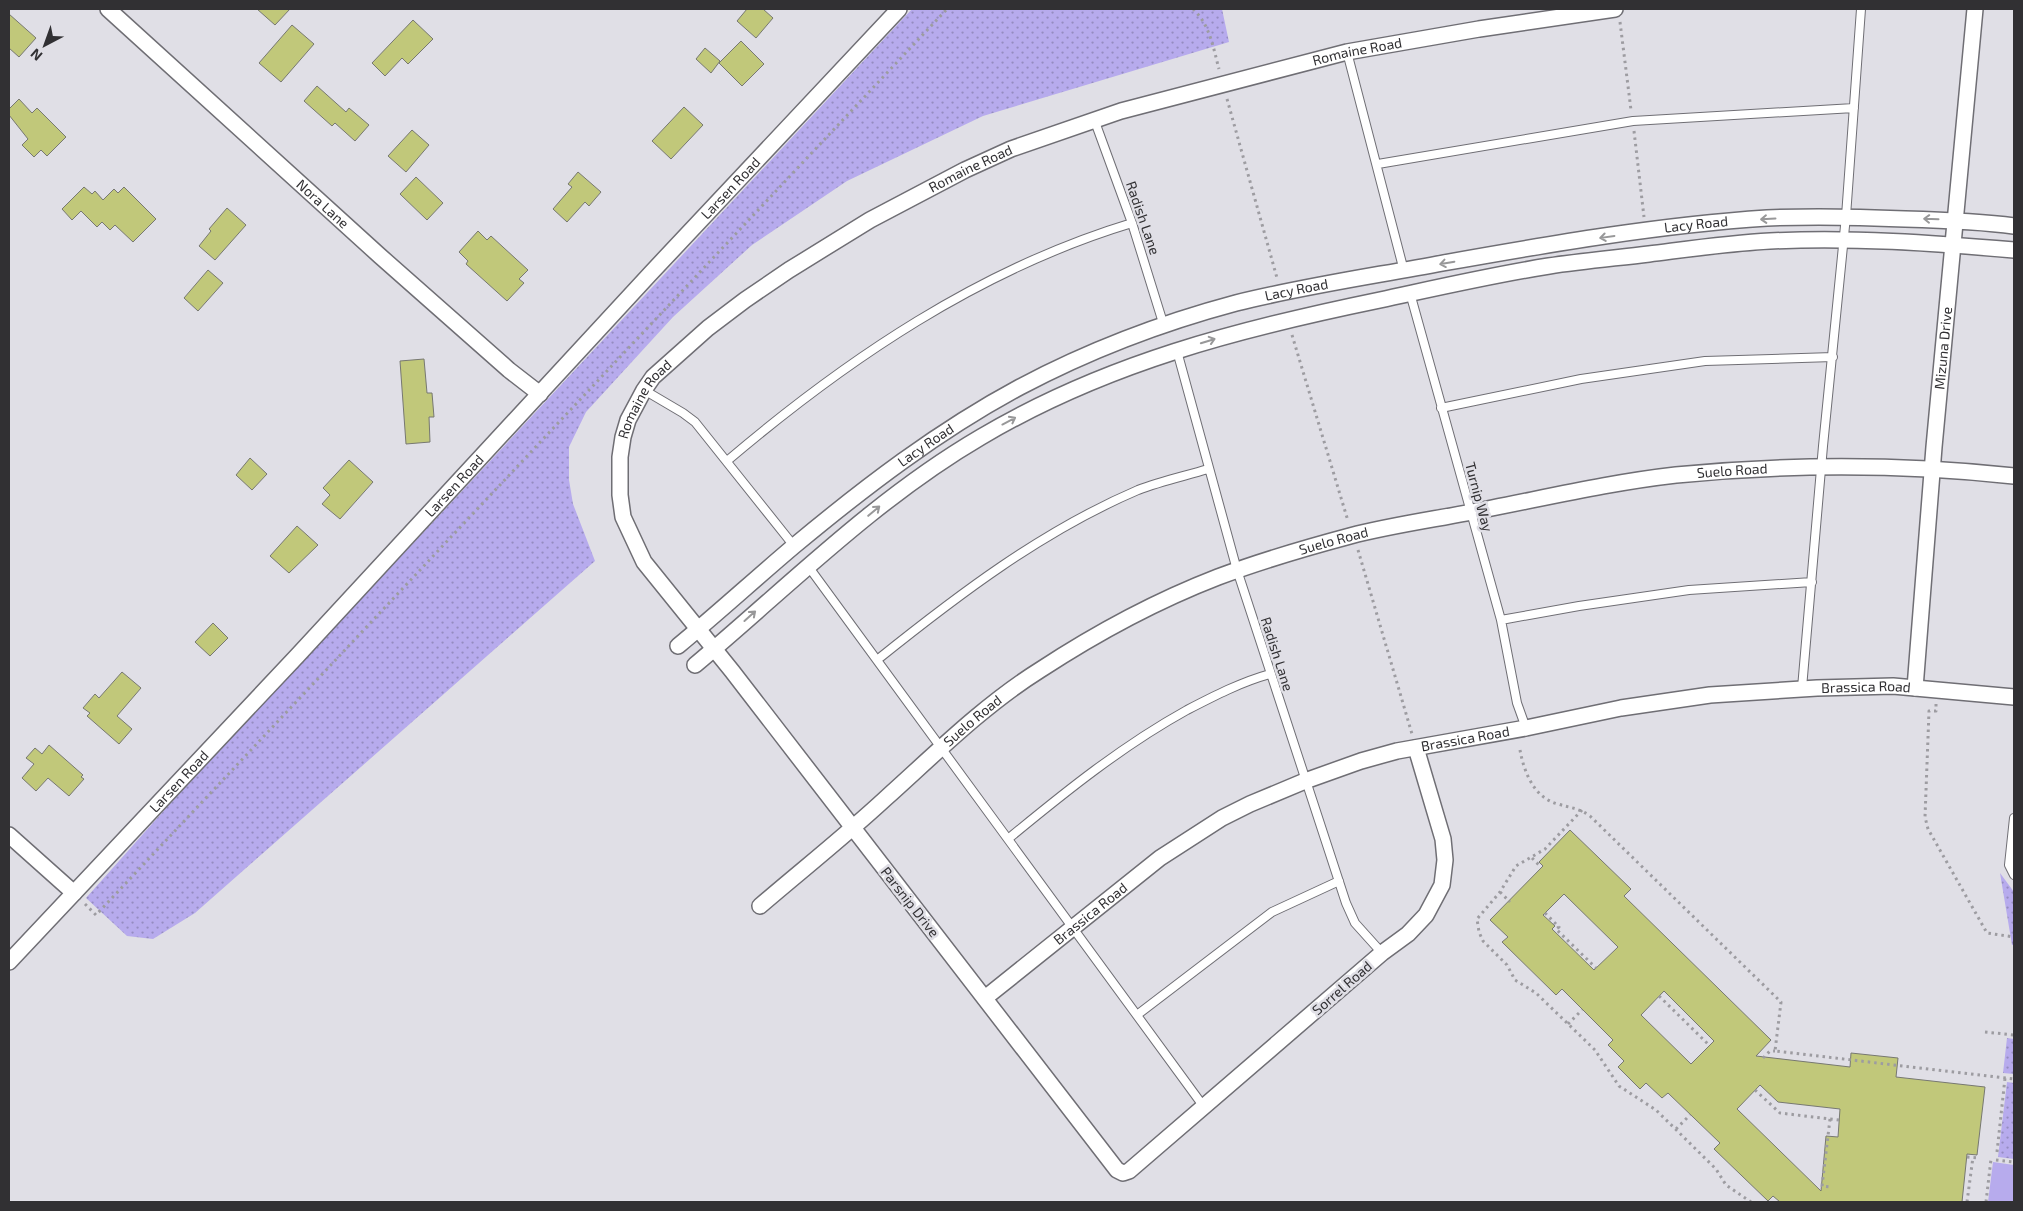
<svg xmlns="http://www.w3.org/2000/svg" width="2023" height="1211" font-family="'Exo 2',sans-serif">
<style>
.grass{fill:url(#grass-dots)}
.garden{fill:#b7abed}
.building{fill:#c1c87a;stroke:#777871;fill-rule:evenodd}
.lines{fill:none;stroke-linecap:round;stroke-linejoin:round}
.lane-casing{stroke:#6f6e74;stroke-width:10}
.street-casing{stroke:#6f6e74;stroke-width:18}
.path{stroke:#9d9ca1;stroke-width:3;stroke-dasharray:2.5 4;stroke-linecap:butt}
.lane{stroke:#fff;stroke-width:8}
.street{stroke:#fff;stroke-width:15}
.oneway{stroke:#989899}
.labels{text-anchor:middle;stroke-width:5;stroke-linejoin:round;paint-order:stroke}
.street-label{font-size:14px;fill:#313033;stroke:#e0dfe6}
</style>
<defs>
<pattern id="grass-dots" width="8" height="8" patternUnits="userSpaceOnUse" patternTransform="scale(1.25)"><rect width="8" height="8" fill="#b7abed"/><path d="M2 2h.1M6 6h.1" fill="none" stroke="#958cc1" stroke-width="1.8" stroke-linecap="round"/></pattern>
</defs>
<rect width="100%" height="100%" fill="#e0dfe6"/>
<path class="grass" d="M912,9H1222L1229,42L983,116L847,181L752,245L673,317L586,412L569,447V480L573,504L595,561L195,913L153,939L127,936L86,898L168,806Z
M2000,873L2014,892V945H2012Z
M2007,1038L2014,1039V1074L2003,1073Z
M2007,1082L2014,1083V1159L1998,1157Z"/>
<path class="garden" d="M1993,1162L2014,1165V1202H1988Z"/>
<path class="building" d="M257,9H290L275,25Z
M747,9H763L773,18L756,38L737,21Z
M9,14L36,38L19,57L9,48Z
M413,20L433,39L408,64L402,58L385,76L372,63Z
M292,25L314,44L281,82L259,63Z
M741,41L764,64L742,86L719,63Z
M705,48L720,61L711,73L696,59Z
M317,86L346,112L349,108L369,125L355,141L335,123L332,126L304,101Z
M19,99L32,113L37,108L66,137L47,156L41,150L34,157L22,145L28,139L9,115V109Z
M684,107L703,125L671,159L652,141Z
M412,130L429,145L406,172L388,156Z
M578,172L601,192L589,206L585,202L567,222L553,209L572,187L568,184Z
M416,177L443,203L427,220L400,194Z
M84,187L92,194L95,191L103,200L114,189L118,193L124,187L156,219L133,242L115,225L110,230L102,222L97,227L81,211L72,220L62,209Z
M227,208L246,225L215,260L199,246L211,231L209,229Z
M478,231L487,240L491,236L528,270L519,279L524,283L507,301L466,264L468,261L459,252Z
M208,270L223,283L198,311L184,298Z
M424,359L427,393H432L434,417H429L430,442L406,444L400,361Z
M250,458L267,474L252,490L236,475Z
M349,460L373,482L340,519L322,504L330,495L323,488Z
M297,526L318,545L289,573L270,556Z
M213,623L228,638L210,656L195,642Z
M122,672L141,688L117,716L132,729L119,744L87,716L90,713L83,708L95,694L99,698Z
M49,745L83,775L81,777L84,779L69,796L48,778L36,791L22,778L34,764L26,758L35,748L42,754Z
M1570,830L1631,889L1624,896L1771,1040L1756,1056L1850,1067L1851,1053L1898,1058L1896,1077L1985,1087L1977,1155L1967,1154L1962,1202H1780L1773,1196L1768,1201L1714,1149L1720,1143L1668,1093L1662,1098L1646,1083L1640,1089L1618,1067L1624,1061L1608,1045L1613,1040L1562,989L1556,995L1502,942L1508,937L1490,920L1543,866L1539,862ZM1564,894L1618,947L1594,970L1552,929L1555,926L1543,915ZM1664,991L1714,1041L1691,1064L1641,1015ZM1760,1085L1778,1102L1840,1109L1838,1137L1826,1136L1821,1191L1737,1109Z"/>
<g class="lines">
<defs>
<path id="lane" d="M1347,52L1404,271
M1094,119L1132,223L1164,326
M1378,164L1633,121L1854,108
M1410,293L1501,620L1517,703L1526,728
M1177,351L1237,570L1346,903L1355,923L1382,953
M644,390L683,413L695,422L794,546
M1441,408L1581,379L1705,361L1833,357
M727,461C847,359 980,269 1132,223
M808,566L1204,1107
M1501,620L1579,606L1689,590L1812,582
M877,660C958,595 1042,531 1138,490C1161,481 1185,476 1208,469
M1802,688L1823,446L1846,216L1861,9
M2014,818L2009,865L2014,875
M1008,839C1065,792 1122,746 1187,710C1214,696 1241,682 1270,674
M1137,1015L1272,912L1339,881"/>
<g id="street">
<path id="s1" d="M108,9L380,256L509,370L540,394"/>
<path id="s2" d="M678,646C718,613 755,579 794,546C865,487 938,431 1020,387C1088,351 1161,323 1236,303C1304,286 1374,276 1443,263C1550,244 1659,225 1767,218C1813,216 1859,217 1905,219C1942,220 1978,221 2014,226"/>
<path d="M695,665C789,586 875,499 981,437C1106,363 1239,329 1380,300C1436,288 1492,275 1549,266C1582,261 1616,258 1649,254C1689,249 1730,243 1770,241C1852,237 1933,243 2014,250"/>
<path id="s3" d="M1915,688L1934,447L1975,9"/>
<path id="s4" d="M1416,748L1443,839L1445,860L1442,885L1426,915L1408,934L1382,953L1129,1171L1123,1173L1117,1170L732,671L644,562L623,517L620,495V457L623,437L628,420L644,390L653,377L708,328L745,300L789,270L870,220L965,170L1011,149L1121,111L1347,52L1479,29L1615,9"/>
<path d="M9,835L74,893"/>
<path id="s5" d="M760,906C802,870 845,836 886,798C935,754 984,705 1040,670C1095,634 1156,601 1218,577C1261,561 1305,548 1350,536C1396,524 1445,518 1492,508C1553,496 1614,482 1676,475C1788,464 1902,464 2014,476"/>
<path id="s6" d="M9,962L298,655L650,274L899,9"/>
<path id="s7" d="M985,998L1160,858L1222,818L1250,804L1305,781L1361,761L1397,751L1526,728L1621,708L1710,695L1817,688L1893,686L2014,697"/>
</g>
</defs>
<use href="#lane" class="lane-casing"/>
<use href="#street" class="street-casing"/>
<path class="path" d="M1193,9C1210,25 1213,47 1219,69
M1620,22L1631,110
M1227,99L1277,278
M1634,131L1644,217
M1292,335L1348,521
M1358,550L1412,734
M1936,704V711H1929L1925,817L1928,829L1987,933L2014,937
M1520,750C1524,772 1534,798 1558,804C1570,808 1579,808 1590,816L1781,1002L1775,1051L2014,1079
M1582,810L1545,849L1516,866L1500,892L1477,919L1479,932L1483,941L1507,965L1515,980L1536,993L1595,1050L1619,1086L1656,1110L1716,1169L1726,1185L1751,1202
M1532,858L1541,867
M1500,892L1510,902
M85,904L96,915L947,9
M1545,913L1559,927L1556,929L1596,968
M1659,996L1710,1046
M1568,1024L1582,1010
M1985,1032L2014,1035
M1763,1058L1770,1051H1775
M1755,1090L1780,1113L1839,1120
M1830,1119L1822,1186L1832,1187
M1676,1129L1690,1115
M1997,1152L2005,1078
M1967,1157L1980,1158
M1996,1160L2014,1162
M1967,1202L1973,1157
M1986,1202L1991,1159"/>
<use href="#lane" class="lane"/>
<use href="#street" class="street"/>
</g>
<defs><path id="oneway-shaft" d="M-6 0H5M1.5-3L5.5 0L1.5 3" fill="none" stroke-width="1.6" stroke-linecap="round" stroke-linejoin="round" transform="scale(1.25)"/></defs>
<g class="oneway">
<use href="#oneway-shaft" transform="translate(1768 219) rotate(177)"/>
<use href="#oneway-shaft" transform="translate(1931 219) rotate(-178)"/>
<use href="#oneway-shaft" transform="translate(1607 237) rotate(172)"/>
<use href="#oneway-shaft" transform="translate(1447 263) rotate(170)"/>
<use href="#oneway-shaft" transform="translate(1208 341) rotate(-17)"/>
<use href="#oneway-shaft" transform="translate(1009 421) rotate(-28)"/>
<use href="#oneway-shaft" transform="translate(874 511) rotate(-40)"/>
<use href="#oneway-shaft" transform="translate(750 616) rotate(-42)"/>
</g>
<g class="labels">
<g class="street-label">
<text dy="5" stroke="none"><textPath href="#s4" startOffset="2335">Romaine Road</textPath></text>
<text dy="5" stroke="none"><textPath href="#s4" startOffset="1930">Romaine Road</textPath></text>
<text dy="5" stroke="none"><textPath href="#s6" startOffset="1058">Larsen Road</textPath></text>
<text dy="5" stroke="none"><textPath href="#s1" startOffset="290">Nora Lane</textPath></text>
<text transform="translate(1143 218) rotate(71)" y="5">Radish Lane</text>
<text dy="5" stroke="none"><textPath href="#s2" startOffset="1129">Lacy Road</textPath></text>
<text dy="5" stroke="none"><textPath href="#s2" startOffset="724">Lacy Road</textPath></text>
<text dy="5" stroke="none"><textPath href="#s3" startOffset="341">Mizuna Drive</textPath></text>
<text dy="5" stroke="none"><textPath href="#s4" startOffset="1525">Romaine Road</textPath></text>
<text dy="5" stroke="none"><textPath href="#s2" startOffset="319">Lacy Road</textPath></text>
<text dy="5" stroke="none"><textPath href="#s5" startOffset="1094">Suelo Road</textPath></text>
<text dy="5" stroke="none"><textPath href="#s6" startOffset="652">Larsen Road</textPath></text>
<text transform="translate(1479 497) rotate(75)" y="5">Turnip Way</text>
<text dy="5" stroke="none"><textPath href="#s5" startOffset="689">Suelo Road</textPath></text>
<text transform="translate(1277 654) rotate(72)" y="5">Radish Lane</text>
<text dy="5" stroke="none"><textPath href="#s7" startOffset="960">Brassica Road</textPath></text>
<text dy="5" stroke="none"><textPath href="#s5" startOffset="282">Suelo Road</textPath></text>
<text dy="5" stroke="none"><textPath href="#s7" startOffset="555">Brassica Road</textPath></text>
<text dy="5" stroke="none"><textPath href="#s6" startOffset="248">Larsen Road</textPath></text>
<text transform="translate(910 902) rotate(52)" y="5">Parsnip Drive</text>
<text dy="5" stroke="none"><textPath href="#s7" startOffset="135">Brassica Road</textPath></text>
<text transform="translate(1342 988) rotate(-41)" y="5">Sorrel Road</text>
</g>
</g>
<rect width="2023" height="1211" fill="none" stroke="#313033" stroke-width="20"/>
<g transform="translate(45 45) rotate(221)" stroke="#e0dfe6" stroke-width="4" paint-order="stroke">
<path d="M0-4L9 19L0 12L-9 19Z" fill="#313033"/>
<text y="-8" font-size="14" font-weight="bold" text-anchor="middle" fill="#313033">N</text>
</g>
</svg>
